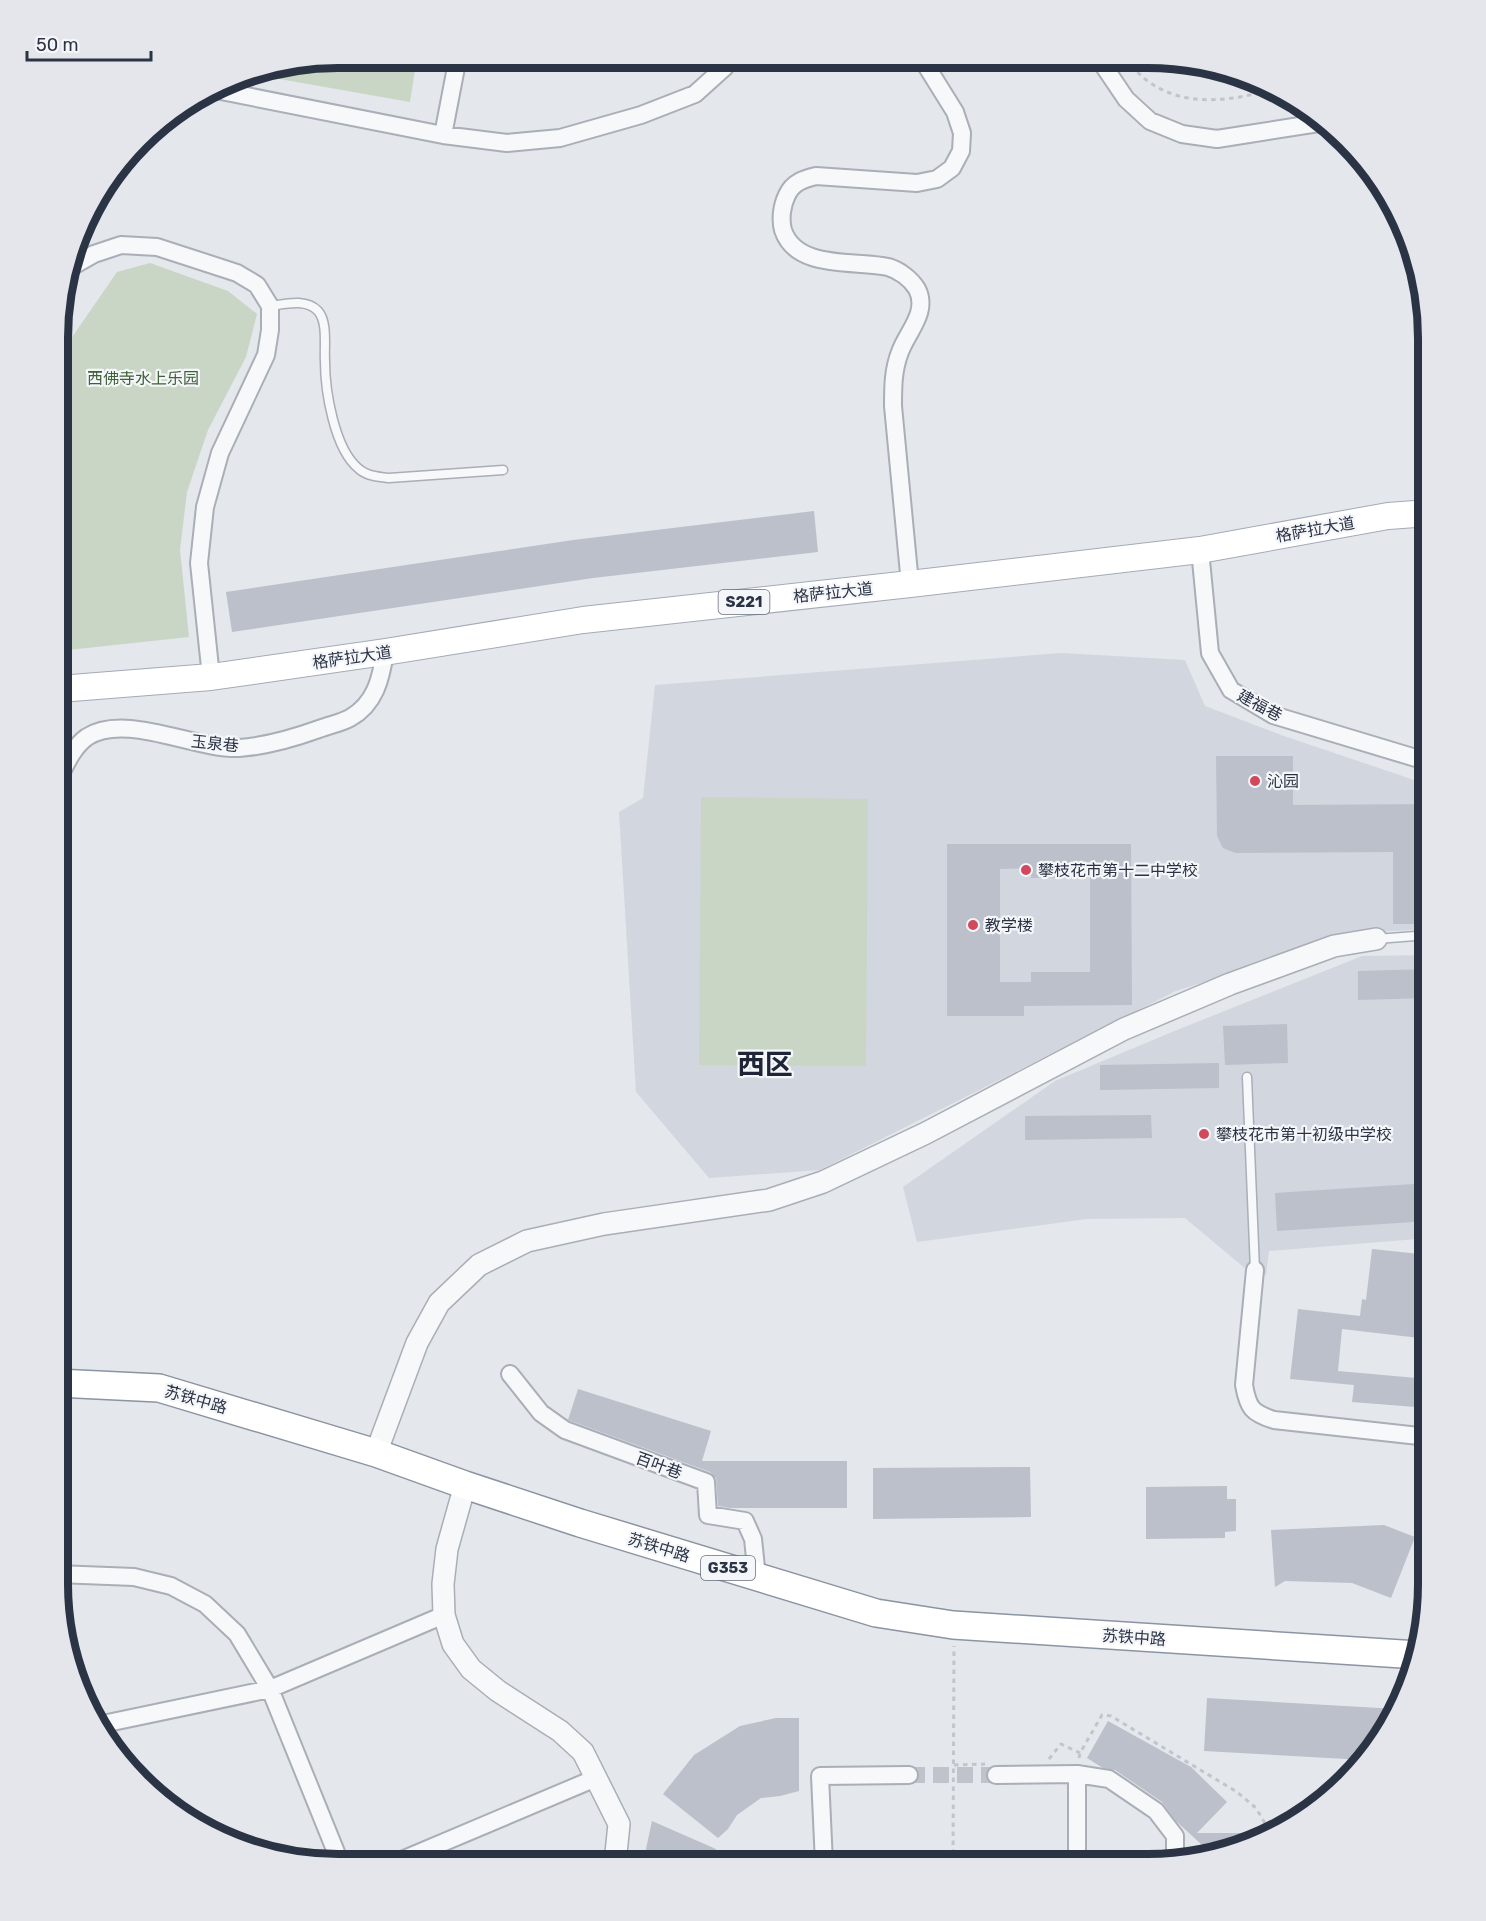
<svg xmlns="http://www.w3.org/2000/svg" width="1486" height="1921" font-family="Rubik,'Noto Sans SC',sans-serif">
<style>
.built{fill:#d2d6de}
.green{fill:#c9d6c5}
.building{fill:#bbc0ca;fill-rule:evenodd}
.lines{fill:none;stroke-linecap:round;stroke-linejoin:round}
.minor-tunnel{stroke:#bfc3cb;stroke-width:16;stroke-dasharray:16 8;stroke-linecap:butt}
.service-casing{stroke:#a9aeb7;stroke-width:11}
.minor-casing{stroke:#a9aeb7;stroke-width:20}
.tertiary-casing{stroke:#a9aeb7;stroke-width:24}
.primary-casing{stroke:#a3abb8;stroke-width:28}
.trunk-casing{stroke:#8b94a3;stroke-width:30}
.path{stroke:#c2c5cb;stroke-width:3;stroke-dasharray:4.5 4.5;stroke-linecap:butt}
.service{stroke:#f7f8fa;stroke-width:8}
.minor{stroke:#f7f8fa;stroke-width:16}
.tertiary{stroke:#f7f8fa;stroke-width:21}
.primary{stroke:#fff;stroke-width:26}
.trunk{stroke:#fff;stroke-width:27}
.poi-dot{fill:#d1495b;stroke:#f4f6f9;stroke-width:2}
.labels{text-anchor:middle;stroke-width:4.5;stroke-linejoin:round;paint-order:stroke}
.shield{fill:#f4f6f9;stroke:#676e7b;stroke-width:1.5}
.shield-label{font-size:15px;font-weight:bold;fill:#2b3445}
.park-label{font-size:16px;fill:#3f6138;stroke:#f4f6f9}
.street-label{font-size:16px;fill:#2b3445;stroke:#f4f6f9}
.poi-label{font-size:16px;fill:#2b3445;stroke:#f4f6f9;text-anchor:start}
.town-label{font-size:28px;font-weight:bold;fill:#1d2536;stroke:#f4f6f9}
.rim{fill:none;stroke:#2b3445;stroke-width:8}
</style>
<rect width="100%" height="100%" fill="#e4e7ec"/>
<path class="built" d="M1061,653L1185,660L1205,706L1284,736L1429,785V929L1356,933L1176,991L820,1170L709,1178L636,1092L619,812L643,798L655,685Z
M1429,955V1238L1269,1251L1266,1275L1247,1270L1185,1218L1087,1219L917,1242L903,1187L1055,1081L1177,1030L1362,956Z"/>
<path class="green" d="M338,57H417L410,102L246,73Z
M150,263L228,291L257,314L246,357L208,430L187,492L180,550L189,637L59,651V356L117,272Z
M701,797L868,799L866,1066L699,1065Z"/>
<path class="building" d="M814,511L818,552L593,578L232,632L226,592L573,540Z
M1216,756H1293V805L1429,804V924H1393V852L1235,853L1223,848L1217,836Z
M947,844H1131L1132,1005L1024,1006V1016H947ZM1031,868V878H1090V972H1031V982H1000V869Z
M1429,969V998L1358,1000V971Z
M1287,1024L1288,1063L1225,1065L1223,1026Z
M1219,1063V1088L1100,1090V1065Z
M1151,1115L1152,1138L1025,1140V1116Z
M1429,1183V1221L1277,1231L1275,1193Z
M1372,1249L1429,1255L1428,1339L1342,1329L1338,1371L1428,1379V1408L1352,1402L1354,1385L1290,1379L1298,1309L1360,1316L1362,1299L1366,1300Z
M578,1389L711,1431L702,1461H847V1508H730L718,1506L716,1478L710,1472L568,1420Z
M1030,1467L1031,1517L873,1519V1468Z
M1227,1486V1499H1236V1531L1225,1532V1538L1146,1539V1487Z
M1384,1525L1415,1537L1391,1598L1352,1583L1285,1581L1275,1587L1271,1530Z
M1207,1698L1397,1709L1382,1740L1364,1760L1204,1751Z
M776,1718H799V1791L780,1796L761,1798L737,1815L728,1829L718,1838L663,1794L694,1755L740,1726Z
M1108,1721L1191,1767L1227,1802L1197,1833H1256L1257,1839L1202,1851V1845L1176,1821L1162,1802L1115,1770L1103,1768L1087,1758Z
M652,1821L716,1849L711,1863H643Z"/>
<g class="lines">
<path class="minor-tunnel" d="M909,1775H996"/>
<defs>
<path id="service" d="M270,306C285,304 306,298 318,311C328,322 324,347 325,361C325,390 334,449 359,469C367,476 379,477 389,478L503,470
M1376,939L1429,935
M1247,1077L1255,1270"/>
<path id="minor" d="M1099,59L1126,99L1150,121L1182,134L1217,139L1325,122
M216,90L443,135L507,143L560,138L641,115L695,94L725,67L729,58
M443,135L458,57
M71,267L94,254L121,245L157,247L237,273L257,285L270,306V330L266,355L220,453L205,507L199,563L211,677
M1200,550L1210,653L1231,690L1273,715L1429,762
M910,584L893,406C893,387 893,370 900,352C907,332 929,312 917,289C911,279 899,270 888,267C855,260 796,270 783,230C780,219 782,205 787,195C793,182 804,179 816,176L917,183L937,179L952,168L961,151L962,133L955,112L922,59
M59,778C66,764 73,747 87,737C125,712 196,750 239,748C267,746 294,738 319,729C329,725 341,723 350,718C375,704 381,679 385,652
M1255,1270L1244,1385C1248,1408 1252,1413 1274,1420L1428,1437
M510,1374L541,1413L565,1430L706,1482L708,1515L745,1521L753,1539L757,1577
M57,1574L134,1577L171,1586L205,1604L237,1634L270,1689L340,1862
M98,1725L270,1689L444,1615
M1077,1774L1109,1779L1156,1811L1175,1836V1858
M996,1775L1077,1774V1864
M1305,1811V1813
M397,1862L596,1778
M824,1863L820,1776L909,1775"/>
<path id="tertiary" d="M376,1453L417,1343L439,1303L479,1265L527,1241L604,1224L769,1200L823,1182L926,1133L1124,1029L1230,984L1334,946L1376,939
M465,1485L447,1549L443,1584L444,1615L453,1644L471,1669L498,1691L560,1731L583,1752L619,1824L615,1863"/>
<path id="primary" d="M59,689L211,677L385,652L583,620L910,584L1200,550L1388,516L1429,513"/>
<path id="trunk" d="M57,1383L159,1388L376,1453L465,1485L580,1523L876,1613L953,1625L1418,1655"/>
</defs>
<use href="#service" class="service-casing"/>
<use href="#minor" class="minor-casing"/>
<use href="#tertiary" class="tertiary-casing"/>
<use href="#primary" class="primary-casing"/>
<use href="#trunk" class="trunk-casing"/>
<path class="path" d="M1125,59C1132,66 1138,73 1145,79C1183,109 1231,101 1274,89
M1079,1758L1080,1753L1102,1715L1111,1716L1237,1792L1256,1808L1272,1835
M1049,1759L1061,1744L1080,1753
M954,1765L985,1764
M953,1863L954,1646"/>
<use href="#service" class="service"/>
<use href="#minor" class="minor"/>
<use href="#tertiary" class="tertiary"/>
<use href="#primary" class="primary"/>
<use href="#trunk" class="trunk"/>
</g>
<g class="poi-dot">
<circle cx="1255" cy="781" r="6"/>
<circle cx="1026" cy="870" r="6"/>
<circle cx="973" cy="925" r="6"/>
<circle cx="1204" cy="1134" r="6"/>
</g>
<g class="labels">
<g class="shield">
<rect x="718.5" y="590" width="51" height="24" rx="4.5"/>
<rect x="701" y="1556" width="54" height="24" rx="4.5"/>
</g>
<g class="shield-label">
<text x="744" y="607">S221</text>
<text x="728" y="1573">G353</text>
</g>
<g class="park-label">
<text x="143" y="384">西佛寺水上乐园</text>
</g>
<g class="street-label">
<text transform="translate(1315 529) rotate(-10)" y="6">格萨拉大道</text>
<text transform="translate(833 592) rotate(-6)" y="6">格萨拉大道</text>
<text transform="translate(352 657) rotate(-8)" y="6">格萨拉大道</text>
<text transform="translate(1260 705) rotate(28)" y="6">建福巷</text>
<text transform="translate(215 743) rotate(6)" y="6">玉泉巷</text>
<text transform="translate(196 1399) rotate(16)" y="6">苏铁中路</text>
<text transform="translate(659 1465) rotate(20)" y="6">百叶巷</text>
<text transform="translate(659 1547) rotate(17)" y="6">苏铁中路</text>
<text transform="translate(1134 1637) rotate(4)" y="6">苏铁中路</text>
</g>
<g class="poi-label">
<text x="1267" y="787">沁园</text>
<text x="1038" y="876">攀枝花市第十二中学校</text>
<text x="985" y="931">教学楼</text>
<text x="1216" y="1140">攀枝花市第十初级中学校</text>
</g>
<g class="town-label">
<text x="765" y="1074">西区</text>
</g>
</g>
<path d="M0 0H1486V1921H0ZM338 68H1148A270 270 0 0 1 1418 338V1584A270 270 0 0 1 1148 1854H338A270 270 0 0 1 68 1584V338A270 270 0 0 1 338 68Z" fill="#e4e6eb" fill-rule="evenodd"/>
<path class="rim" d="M338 68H1148A270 270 0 0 1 1418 338V1584A270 270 0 0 1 1148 1854H338A270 270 0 0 1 68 1584V338A270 270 0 0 1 338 68Z"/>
<path d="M27 51v9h124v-9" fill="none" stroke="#2b3445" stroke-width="3"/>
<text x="36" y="51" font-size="18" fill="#2b3445" stroke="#f4f6f9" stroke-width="4.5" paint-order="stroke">50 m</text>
</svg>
